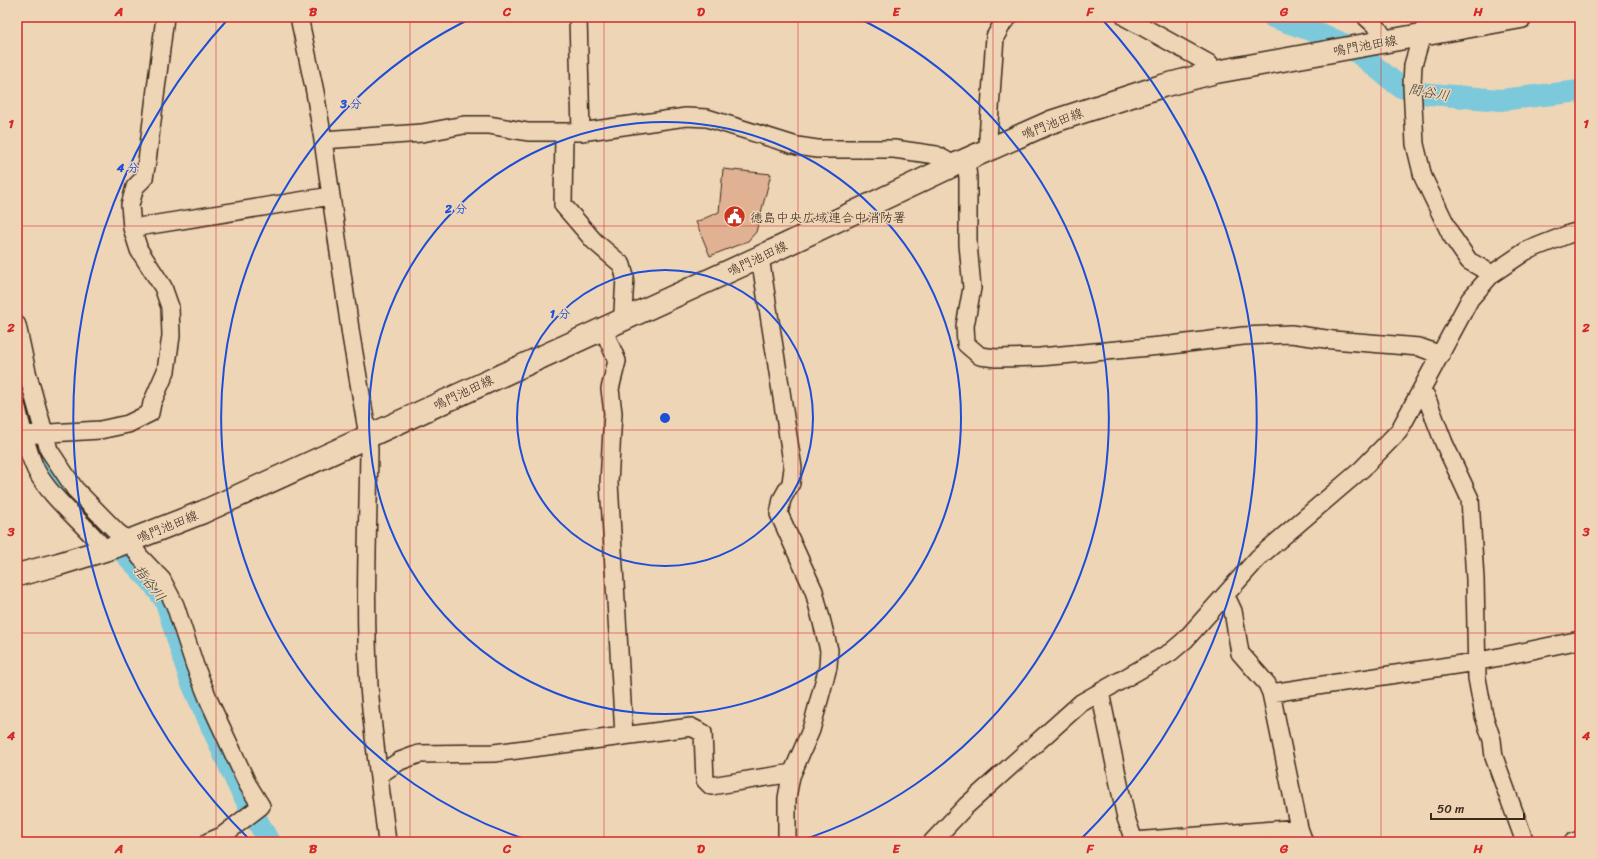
<svg xmlns="http://www.w3.org/2000/svg" width="1597" height="859" font-family="Sriracha,'Klee One',sans-serif">
<style>
.lines{fill:none;stroke-linecap:round;stroke-linejoin:round}
.river{stroke:#7cc9db;stroke-width:22}
.building{fill:#e0b192;stroke:#3b2a1e}
.minor-casing{stroke:#3b2a1e;stroke-width:20}
.major-casing{stroke:#3b2a1e;stroke-width:25}
.minor{stroke:#eed5b6;stroke-width:17}
.major{stroke:#eed5b6;stroke-width:22}
.grid{fill:none;stroke:#d62828;stroke-width:1;stroke-opacity:0.55}
.ring{fill:none;stroke:#1d4ed8;stroke-width:2}
.labels{text-anchor:middle;stroke-width:3;stroke-linejoin:round;paint-order:stroke}
.street-label{font-size:13px;fill:#3b2a1e;stroke:#eed5b6}
.poi-label{font-size:13px;fill:#3b2a1e;stroke:#eed5b6;text-anchor:start}
.water-label{font-size:14px;font-style:italic;fill:#45423a;stroke:#eed5b6}
.centre{fill:#1d4ed8;stroke:#eed5b6;stroke-width:2}
.ring-label{font-size:12px;text-anchor:middle;font-weight:bold;fill:#1d4ed8;stroke:#eed5b6;stroke-width:3;stroke-linejoin:round;paint-order:stroke}
.neatline{fill:none;stroke:#d62828;stroke-width:1.5}
.grid-label{font-size:13px;text-anchor:middle;font-weight:bold;fill:#d62828}
</style>
<rect width="100%" height="100%" fill="#eed5b6"/>
<filter id="ink" filterUnits="userSpaceOnUse"><feTurbulence type="fractalNoise" baseFrequency=".025" numOctaves="2"/><feDisplacementMap in="SourceGraphic" scale="8" xChannelSelector="R" yChannelSelector="G"/><feConvolveMatrix kernelMatrix="1 2 1 2 8 2 1 2 1" color-interpolation-filters="sRGB"/></filter>
<g filter="url(#ink)">
<g class="lines">
<path class="river" d="M1273,17L1319,33L1352,48L1399,86L1419,93L1500,100L1580,91
M17,364L27,411L41,459L56,482L152,582L166,602L190,679L238,785L269,842"/>
</g>
<path class="building" d="M723,169L771,174L756,232L748,241L710,256L696,222L719,212Z"/>
<g class="lines">
<defs>
<path id="minor" d="M299,17L315,92L323,140L351,336L368,436L369,450C368,528 364,607 369,686C373,738 381,790 387,842
M578,17L581,132
M1125,17L1208,63L1216,72
M1366,17L1377,27L1387,42
M1429,17L1422,35L1413,65L1412,85L1415,144L1423,177L1451,235L1469,261L1492,274
M564,132L563,205L594,241L622,265L625,277L623,311L624,319
M323,140L422,133L464,125H489L528,132H581L686,117L707,118L797,146L817,149H894L936,155L954,165
M991,149L988,138L995,37L1004,21L1009,17
M966,161L968,178V244L972,288L965,326L966,344L980,356L996,358L1040,357L1171,345L1243,336L1291,334L1333,340L1419,347L1441,355
M132,228L331,196
M760,257L793,468L791,483L782,499L779,514L814,591L829,650L828,667L811,730L791,776L787,798V842
M17,325L27,372L49,450L75,489L117,532L129,541L140,557L162,580L175,605L195,666L210,703L248,785L261,806L222,836L208,842
M603,328L617,361L610,389L613,413L609,483L624,735
M1421,391L1426,396L1444,443L1470,499L1475,579L1477,678L1484,716L1492,740L1494,757L1525,842
M17,408C22,429 27,451 36,470C50,498 85,524 105,550
M17,435L100,430L128,424L150,413L152,403L166,371L171,336L170,307L163,287L139,250L132,228L130,205L135,187L144,178L147,161L165,17
M1226,596L1233,611L1240,653L1267,684L1271,693L1299,828L1304,842
M1100,692L1126,818L1134,841L1299,828
M1271,693L1475,662L1580,640
M380,774L400,761L419,754L494,753L691,727L703,733L705,780L711,786L786,774L791,776
M932,842L966,806L1081,703L1171,652L1185,640L1259,557L1362,469L1399,431L1470,299L1492,274L1526,251L1569,234L1580,231
M1573,842L1580,840"/>
<path id="major" d="M17,575L59,564L111,548L203,512L760,257L954,165L1051,122L1162,86L1216,72L1521,17"/>
</defs>
<use href="#minor" class="minor-casing"/>
<use href="#major" class="major-casing"/>
<use href="#minor" class="minor"/>
<use href="#major" class="major"/>
</g>
</g>
<path class="grid" d="M216,17V842M410,17V842M604,17V842M798,17V842M993,17V842M1187,17V842M1381,17V842M17,226H1580M17,430H1580M17,633H1580"/>
<g class="ring">
<circle cx="665" cy="418" r="148"/>
<circle cx="665" cy="418" r="296"/>
<path d="M531 841A444 444 0 0 1 474 17M856 17A444 444 0 0 1 799 841"/>
<path d="M250 840A592 592 0 0 1 229 18M1101 18A592 592 0 0 1 1080 840"/>
</g>
<defs>
<symbol id="civic-disc" viewBox="-11 -11 22 22"><circle r="9.5" fill="#c8321e" stroke="#eed5b6"/><path d="M-.6-6.5H3V-4.5H.6V-3L4-1V1h2V6H-6V1h2V-1L-.6-3ZM-1.2 2.5V6h2.4V2.5Z" fill="#fff"/></symbol>
</defs>
<g fill-rule="evenodd">
<use href="#civic-disc" x="722" y="204" width="25" height="25"/>
</g>
<g class="labels">
<g class="street-label">
<text transform="translate(1365 45) rotate(-10)" y="5">鳴門池田線</text>
<text transform="translate(1052 123) rotate(-21)" y="5">鳴門池田線</text>
<text transform="translate(757 258) rotate(-25)" y="5">鳴門池田線</text>
<text transform="translate(463 392) rotate(-25)" y="5">鳴門池田線</text>
<text transform="translate(167 526) rotate(-22)" y="5">鳴門池田線</text>
</g>
<g class="poi-label">
<text x="750" y="222">徳島中央広域連合中消防署</text>
</g>
<g class="water-label">
<text transform="translate(1429 92) rotate(10)" y="5">間谷川</text>
<text transform="translate(150 583) rotate(52)" y="5">指谷川</text>
</g>
</g>
<circle cx="665" cy="418" r="6" class="centre"/>
<g class="ring-label">
<text x="351" y="108">3 分</text>
<text x="128" y="172">4 分</text>
<text x="456" y="213">2 分</text>
<text x="560" y="318">1 分</text>
</g>
<rect width="1597" height="859" fill="none" stroke="#eed5b6" stroke-width="44"/>
<path d="M1431 813v6h93v-6" fill="none" stroke="#3b2a1e" stroke-width="2"/>
<text x="1437" y="813" font-size="12" fill="#3b2a1e" stroke="#eed5b6" stroke-width="3" paint-order="stroke">50 m</text>
<rect x="22" y="22" width="1553" height="815" class="neatline"/>
<g class="grid-label">
<text x="119" y="16">A</text>
<text x="313" y="16">B</text>
<text x="507" y="16">C</text>
<text x="701" y="16">D</text>
<text x="896" y="16">E</text>
<text x="1090" y="16">F</text>
<text x="1284" y="16">G</text>
<text x="1478" y="16">H</text>
<text x="11" y="128">1</text>
<text x="1586" y="128">1</text>
<text x="11" y="332">2</text>
<text x="1586" y="332">2</text>
<text x="11" y="536">3</text>
<text x="1586" y="536">3</text>
<text x="11" y="740">4</text>
<text x="1586" y="740">4</text>
<text x="119" y="853">A</text>
<text x="313" y="853">B</text>
<text x="507" y="853">C</text>
<text x="701" y="853">D</text>
<text x="896" y="853">E</text>
<text x="1090" y="853">F</text>
<text x="1284" y="853">G</text>
<text x="1478" y="853">H</text>
</g>
</svg>
